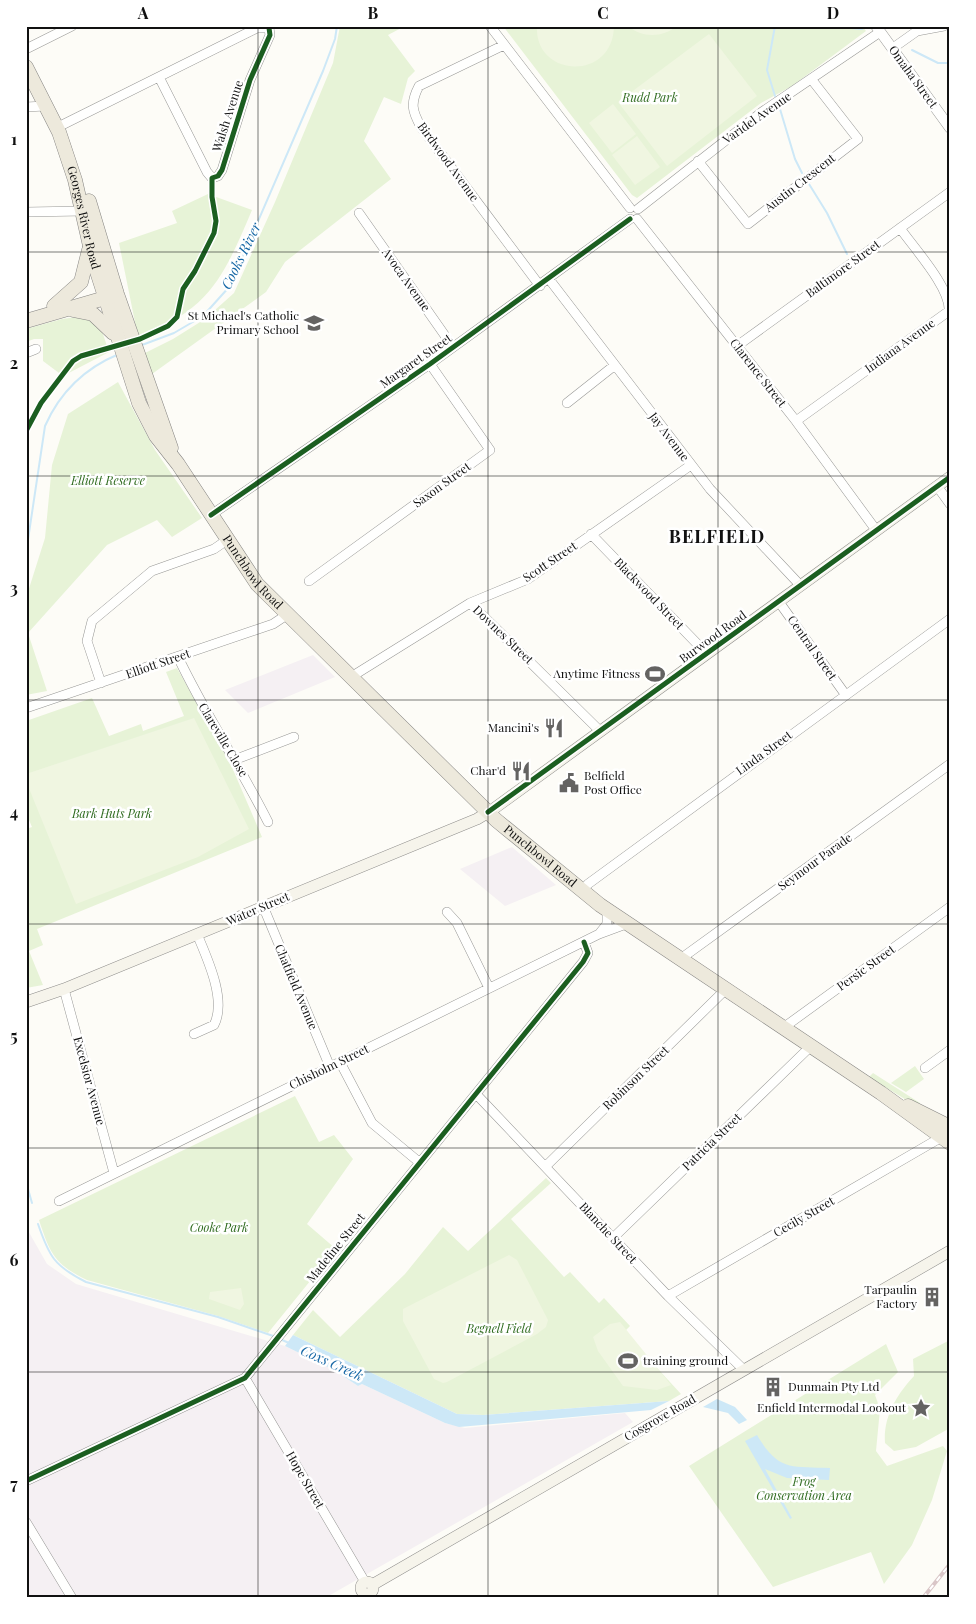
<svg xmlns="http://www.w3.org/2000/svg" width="976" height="1624" font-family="'Playfair Display',serif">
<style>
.industrial{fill:#f5f0f3}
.green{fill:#e7f3d7}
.pitch{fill:#f0f6e1}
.water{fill:#cde8f7}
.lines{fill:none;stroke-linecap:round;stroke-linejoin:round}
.stream{stroke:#cde8f7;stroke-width:2}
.minor-casing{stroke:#979795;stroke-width:10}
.tertiary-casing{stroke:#979795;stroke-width:11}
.secondary-casing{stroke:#8e8d8b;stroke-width:12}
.primary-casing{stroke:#858482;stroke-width:15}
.minor{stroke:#fffffe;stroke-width:9}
.tertiary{stroke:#fffffe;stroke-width:10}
.secondary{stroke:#f6f4eb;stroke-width:11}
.primary{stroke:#ede9dc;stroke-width:14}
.rail-casing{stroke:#d9c6c7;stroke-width:4}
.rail{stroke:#fff;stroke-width:2;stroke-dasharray:5.5;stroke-linecap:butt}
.cycleway-casing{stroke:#fff;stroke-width:8}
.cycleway{stroke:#1b5e20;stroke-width:5}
.grid{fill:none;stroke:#111;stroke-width:1;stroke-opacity:0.55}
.labels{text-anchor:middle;stroke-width:5;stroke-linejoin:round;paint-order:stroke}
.street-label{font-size:12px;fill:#111;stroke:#fff}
.park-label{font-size:12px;font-style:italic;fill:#2f6b1f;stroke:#fff}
.poi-label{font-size:12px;fill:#111;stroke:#fff;text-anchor:end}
.water-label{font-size:14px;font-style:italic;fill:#1768a6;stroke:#fff}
.district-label{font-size:18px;font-weight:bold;letter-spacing:1px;fill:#111;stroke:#fff}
.neatline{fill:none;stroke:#111;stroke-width:2}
.grid-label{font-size:16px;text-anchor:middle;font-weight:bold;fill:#111}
</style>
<rect width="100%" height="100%" fill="#fdfcf7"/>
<path class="industrial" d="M313,655L335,677L248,713L225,690Z
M512,847L556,885L505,906L460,869Z
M26,1227L47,1264L76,1284L285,1346L334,1370L358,1386L362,1384L445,1423L465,1428L625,1413L633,1422L325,1598H26Z"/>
<path class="green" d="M340,26H405L388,35L415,71L408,78L401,104L384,97L364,141L391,179L285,262L266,292L152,374L145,353L173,339L205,319L234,293L275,202L333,63Z
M503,26H862L866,31L792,86L761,103L637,198L632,195Z
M208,194L252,210C224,276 210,310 138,337L119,243L177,223L172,211Z
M84,316L100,325L109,352L63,376L43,361V339H34L26,342V329L62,319Z
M118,382L155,450L202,518L172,537L157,520L107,545L28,633L47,691L26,695V598L45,538L52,465L68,414Z
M177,668L231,765L262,837L37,929L43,945L29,951L43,985L26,988V829L32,827L26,813V721L92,698L109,736L141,724L143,731L184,716L166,672Z
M915,1066L924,1079L906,1092L891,1083Z
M873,1073L920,1103L916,1106L869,1077Z
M295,1096L319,1142L334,1135L353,1159L307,1224L336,1249L268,1333L218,1316L87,1280C54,1264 50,1253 39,1220Z
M546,1178L551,1183L511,1219L564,1277L570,1272L599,1303L604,1298L630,1326L624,1332L681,1394L669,1401L483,1415L457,1414L293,1335L313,1310L340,1337L405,1274L443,1227L468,1251Z
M950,1340V1428L916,1447L894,1451L885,1443C883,1417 897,1394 914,1376L913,1359Z
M886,1344L898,1372L875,1395L880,1409L876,1451L887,1466L943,1446L947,1451L932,1500L912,1545L884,1584L871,1552L773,1587L689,1466Z"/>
<path class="pitch" d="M537,26H614C613,82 534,78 537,26Z
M628,26H677C662,38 642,38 628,26Z
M709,34L757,96L667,166L618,102Z
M613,104L636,134L612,153L589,123Z
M637,136L660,167L635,185L612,155Z
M194,718L249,829L198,857L76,904L26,781V774Z
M509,1255L517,1260L548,1320L546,1327L537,1334L447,1382L443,1383L434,1379L403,1321V1309Z
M241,1288L244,1304L240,1310L209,1299L210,1292Z
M620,1322L671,1385L657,1390L623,1386L598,1351L593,1337L610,1324Z"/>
<path class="water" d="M293,1335L457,1414L483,1415L669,1401L651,1410L459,1427L445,1423L362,1384L358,1386L334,1370L285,1346Z
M717,1399L735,1407L747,1420L739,1424L728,1413L703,1407Z
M757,1435C779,1472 791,1466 830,1468L829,1480L787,1478L765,1469L792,1518L790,1519L745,1441Z"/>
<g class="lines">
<path class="stream" d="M831,26L862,29
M912,50L938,63H950
M775,96L767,70L775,26
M780,109L795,159L802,173
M809,184L827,213L847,254
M142,345L174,333L203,316L230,286L323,71L335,39L337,26
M26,553L45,426C60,392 85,368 119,354
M26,1182L32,1203
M38,1224C49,1256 54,1266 86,1282L218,1317L276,1337
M280,1339L289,1343"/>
<defs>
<path id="minor" d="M490,26L630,208
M504,45L419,86C410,103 412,111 421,127L540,286
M893,48L917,31L944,26
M26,49L72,26
M26,107L45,106
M56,128L257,28H269L270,35L250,80L222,170L218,176L212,178L207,172L159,77
M698,161L748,224L858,139L812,80
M638,209L762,112L880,32
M26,212L83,211
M359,213L453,347
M637,219L796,421L876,530
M549,279L710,489L800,585
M737,346L950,192
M26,353L36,349
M567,403L615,365
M796,421L949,311C951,288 913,247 900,228
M937,486L950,504
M211,515L430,364L630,219
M591,534L707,654
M309,581L490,450L430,364
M779,602L845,694
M470,603L600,731
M178,657C205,714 240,766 268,822
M351,677L470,603L528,579L691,465
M101,683L87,641L92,621L152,571L214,549L227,540
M26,708L273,624L288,614
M234,760L294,737
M582,891L588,884L950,619
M263,906L330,1067
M447,912L457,923L489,988
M599,934L607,924V911
M679,960L950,764
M64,989L114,1173
M783,1028L950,907
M194,1034L214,1025C227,1000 207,958 197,934
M340,1062L372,1123L419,1162
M925,1068L950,1050
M476,1094L668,1296L743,1369
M546,1166L725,990
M59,1201L599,934L626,924
M613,1238L811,1046
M668,1296L940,1138
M245,1378L365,1582
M26,1481L245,1378L583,962L588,953L584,942
M26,1522L72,1598"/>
<path id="tertiary" d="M876,26L950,128"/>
<path id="secondary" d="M26,1002L64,989L477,819L492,810L950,477
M361 1588a6 6 0 1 1 12 0a6 6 0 1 1-12 0Z
M372,1585L950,1251"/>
<g id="primary">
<path id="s1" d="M26,67L59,132L75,180L93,259L139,403L156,436L178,464L257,584L496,820L600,905L881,1093L950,1143"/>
<path d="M89,201L117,294L171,448"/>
<path d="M54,306L81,282L89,250"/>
<path d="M73,310L93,314L113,333"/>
<path d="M26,321L112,296"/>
<path d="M908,1106L950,1127"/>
</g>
</defs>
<use href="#minor" class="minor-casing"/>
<use href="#tertiary" class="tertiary-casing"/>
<use href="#secondary" class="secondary-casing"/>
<use href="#primary" class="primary-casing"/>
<use href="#minor" class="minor"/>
<use href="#tertiary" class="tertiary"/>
<use href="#secondary" class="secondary"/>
<use href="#primary" class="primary"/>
<defs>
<path id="rail" d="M923,1598L950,1564"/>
</defs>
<use href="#rail" class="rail-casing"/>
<use href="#rail" class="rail"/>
<defs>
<path id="cycleway" d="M26,431L41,403L73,361L81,356L140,339L168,326L177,317L183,289L195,271L214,233L216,221L212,197V178L218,176L222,170L250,80L270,35L269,28
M211,515L430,364L630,219
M488,812L950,477
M26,1481L245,1378L583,962L588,953L584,942"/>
</defs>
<use href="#cycleway" class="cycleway-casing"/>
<use href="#cycleway" class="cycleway"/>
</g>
<path class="grid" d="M258,26V1598M488,26V1598M718,26V1598M26,252H950M26,476H950M26,700H950M26,924H950M26,1148H950M26,1372H950"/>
<defs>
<symbol id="school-bare" viewBox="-9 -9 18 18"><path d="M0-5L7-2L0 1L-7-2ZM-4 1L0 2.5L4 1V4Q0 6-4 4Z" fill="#646362" stroke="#fff" stroke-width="2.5" paint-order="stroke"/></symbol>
<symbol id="stadium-bare" viewBox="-9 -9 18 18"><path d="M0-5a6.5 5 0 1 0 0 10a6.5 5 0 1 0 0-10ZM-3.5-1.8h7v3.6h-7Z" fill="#646362" stroke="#fff" stroke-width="2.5" paint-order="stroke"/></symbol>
<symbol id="restaurant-bare" viewBox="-9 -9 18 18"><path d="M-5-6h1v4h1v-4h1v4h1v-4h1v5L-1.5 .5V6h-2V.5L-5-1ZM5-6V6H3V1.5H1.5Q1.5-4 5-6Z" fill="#646362" stroke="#fff" stroke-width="2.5" paint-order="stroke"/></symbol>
<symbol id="civic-bare" viewBox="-9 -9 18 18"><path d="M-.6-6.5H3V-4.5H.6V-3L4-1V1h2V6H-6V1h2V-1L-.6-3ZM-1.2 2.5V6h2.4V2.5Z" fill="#646362" stroke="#fff" stroke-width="2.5" paint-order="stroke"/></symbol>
<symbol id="building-bare" viewBox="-9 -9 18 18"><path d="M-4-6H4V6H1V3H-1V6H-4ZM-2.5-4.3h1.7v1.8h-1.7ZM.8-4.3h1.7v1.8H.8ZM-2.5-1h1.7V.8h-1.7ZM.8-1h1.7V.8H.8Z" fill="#646362" stroke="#fff" stroke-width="2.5" paint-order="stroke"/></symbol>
<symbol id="sight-bare" viewBox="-9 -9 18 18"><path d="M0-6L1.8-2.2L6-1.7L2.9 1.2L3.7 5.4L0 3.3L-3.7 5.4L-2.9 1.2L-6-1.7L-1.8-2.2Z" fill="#646362" stroke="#fff" stroke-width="2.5" paint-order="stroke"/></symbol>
</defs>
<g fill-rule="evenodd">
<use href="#school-bare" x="300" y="309" width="28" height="28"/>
<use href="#stadium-bare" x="641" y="660" width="28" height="28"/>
<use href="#restaurant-bare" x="540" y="714" width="28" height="28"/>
<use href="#restaurant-bare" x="507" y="757" width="28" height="28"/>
<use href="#civic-bare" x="555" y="769" width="28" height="28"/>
<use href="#building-bare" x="918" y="1283" width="28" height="28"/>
<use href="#stadium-bare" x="614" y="1347" width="28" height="28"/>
<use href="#building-bare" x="759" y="1373" width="28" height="28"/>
<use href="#sight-bare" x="907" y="1394" width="28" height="28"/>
</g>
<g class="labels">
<g class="street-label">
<text transform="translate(913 77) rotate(54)" y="4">Omaha Street</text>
<text transform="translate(228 116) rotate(-72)" y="4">Walsh Avenue</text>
<text transform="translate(757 118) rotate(-35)" y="4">Varidel Avenue</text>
<text transform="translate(448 162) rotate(54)" y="4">Birdwood Avenue</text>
<text transform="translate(800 183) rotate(-38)" y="4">Austin Crescent</text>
<text dy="4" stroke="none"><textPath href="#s1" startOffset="162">Georges River Road</textPath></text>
<text transform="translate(843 269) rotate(-36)" y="4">Baltimore Street</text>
<text transform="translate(406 280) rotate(55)" y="4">Avoca Avenue</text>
<text transform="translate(900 346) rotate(-36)" y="4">Indiana Avenue</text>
<text transform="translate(416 361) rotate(-35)" y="4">Margaret Street</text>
<text transform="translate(758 373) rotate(52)" y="4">Clarence Street</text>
<text transform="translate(669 437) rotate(53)" y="4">Jay Avenue</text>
<text transform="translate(442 485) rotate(-36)" y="4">Saxon Street</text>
<text transform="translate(550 562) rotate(-34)" y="4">Scott Street</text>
<text dy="4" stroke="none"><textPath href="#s1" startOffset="560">Punchbowl Road</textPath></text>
<text transform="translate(649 594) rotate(46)" y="4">Blackwood Street</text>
<text transform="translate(503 635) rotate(44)" y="4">Downes Street</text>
<text transform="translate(713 637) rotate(-36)" y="4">Burwood Road</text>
<text transform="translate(812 648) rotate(55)" y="4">Central Street</text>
<text transform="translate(158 664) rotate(-19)" y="4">Elliott Street</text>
<text transform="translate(223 740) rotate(59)" y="4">Clareville Close</text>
<text transform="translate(764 753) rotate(-36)" y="4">Linda Street</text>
<text dy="4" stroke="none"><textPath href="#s1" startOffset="965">Punchbowl Road</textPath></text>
<text transform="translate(815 862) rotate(-36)" y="4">Seymour Parade</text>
<text transform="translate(258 909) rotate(-23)" y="4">Water Street</text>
<text transform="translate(866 968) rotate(-36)" y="4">Persic Street</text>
<text transform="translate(296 987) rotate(67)" y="4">Chatfield Avenue</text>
<text transform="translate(329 1067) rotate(-26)" y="4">Chisholm Street</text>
<text transform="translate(636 1078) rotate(-44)" y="4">Robinson Street</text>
<text transform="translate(89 1081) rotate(75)" y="4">Excelsior Avenue</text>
<text transform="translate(712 1142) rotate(-44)" y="4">Patricia Street</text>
<text transform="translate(804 1217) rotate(-30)" y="4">Cecily Street</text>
<text transform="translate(608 1233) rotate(47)" y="4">Blanche Street</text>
<text transform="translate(336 1248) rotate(-51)" y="4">Madeline Street</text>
<text transform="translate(660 1418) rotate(-30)" y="4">Cosgrove Road</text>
<text transform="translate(305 1480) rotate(60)" y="4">Hope Street</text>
</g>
<g class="park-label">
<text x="650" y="102">Rudd Park</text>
<text x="108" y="485">Elliott Reserve</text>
<text x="112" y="818">Bark Huts Park</text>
<text x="219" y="1232">Cooke Park</text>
<text x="499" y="1333">Begnell Field</text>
<text x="804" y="1486">Frog<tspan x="804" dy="14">Conservation Area</tspan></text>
</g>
<g class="poi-label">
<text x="299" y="320">St Michael's Catholic<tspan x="299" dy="14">Primary School</tspan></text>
<text x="640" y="678">Anytime Fitness</text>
<text x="539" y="732">Mancini's</text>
<text x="506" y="775">Char'd</text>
<text x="584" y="780" text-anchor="start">Belfield<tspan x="584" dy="14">Post Office</tspan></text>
<text x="917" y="1294">Tarpaulin<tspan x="917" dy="14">Factory</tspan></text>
<text x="643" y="1365" text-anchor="start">training ground</text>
<text x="788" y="1391" text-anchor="start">Dunmain Pty Ltd</text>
<text x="906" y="1412">Enfield Intermodal Lookout</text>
</g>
<g class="water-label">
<text transform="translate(241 256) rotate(-64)" y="5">Cooks River</text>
<text transform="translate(332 1363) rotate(24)" y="5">Coxs Creek</text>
</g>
<g class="district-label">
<text x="717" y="543">BELFIELD</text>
</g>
</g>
<rect width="976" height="1624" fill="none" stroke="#ffffff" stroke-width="55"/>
<rect x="28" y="28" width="920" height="1568" class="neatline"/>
<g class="grid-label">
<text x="143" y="19">A</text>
<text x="373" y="19">B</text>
<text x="603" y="19">C</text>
<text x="833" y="19">D</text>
<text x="14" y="145">1</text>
<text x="14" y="369">2</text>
<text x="14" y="594">3</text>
<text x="14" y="818">4</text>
<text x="14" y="1042">5</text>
<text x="14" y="1266">6</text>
<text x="14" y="1490">7</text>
</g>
</svg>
